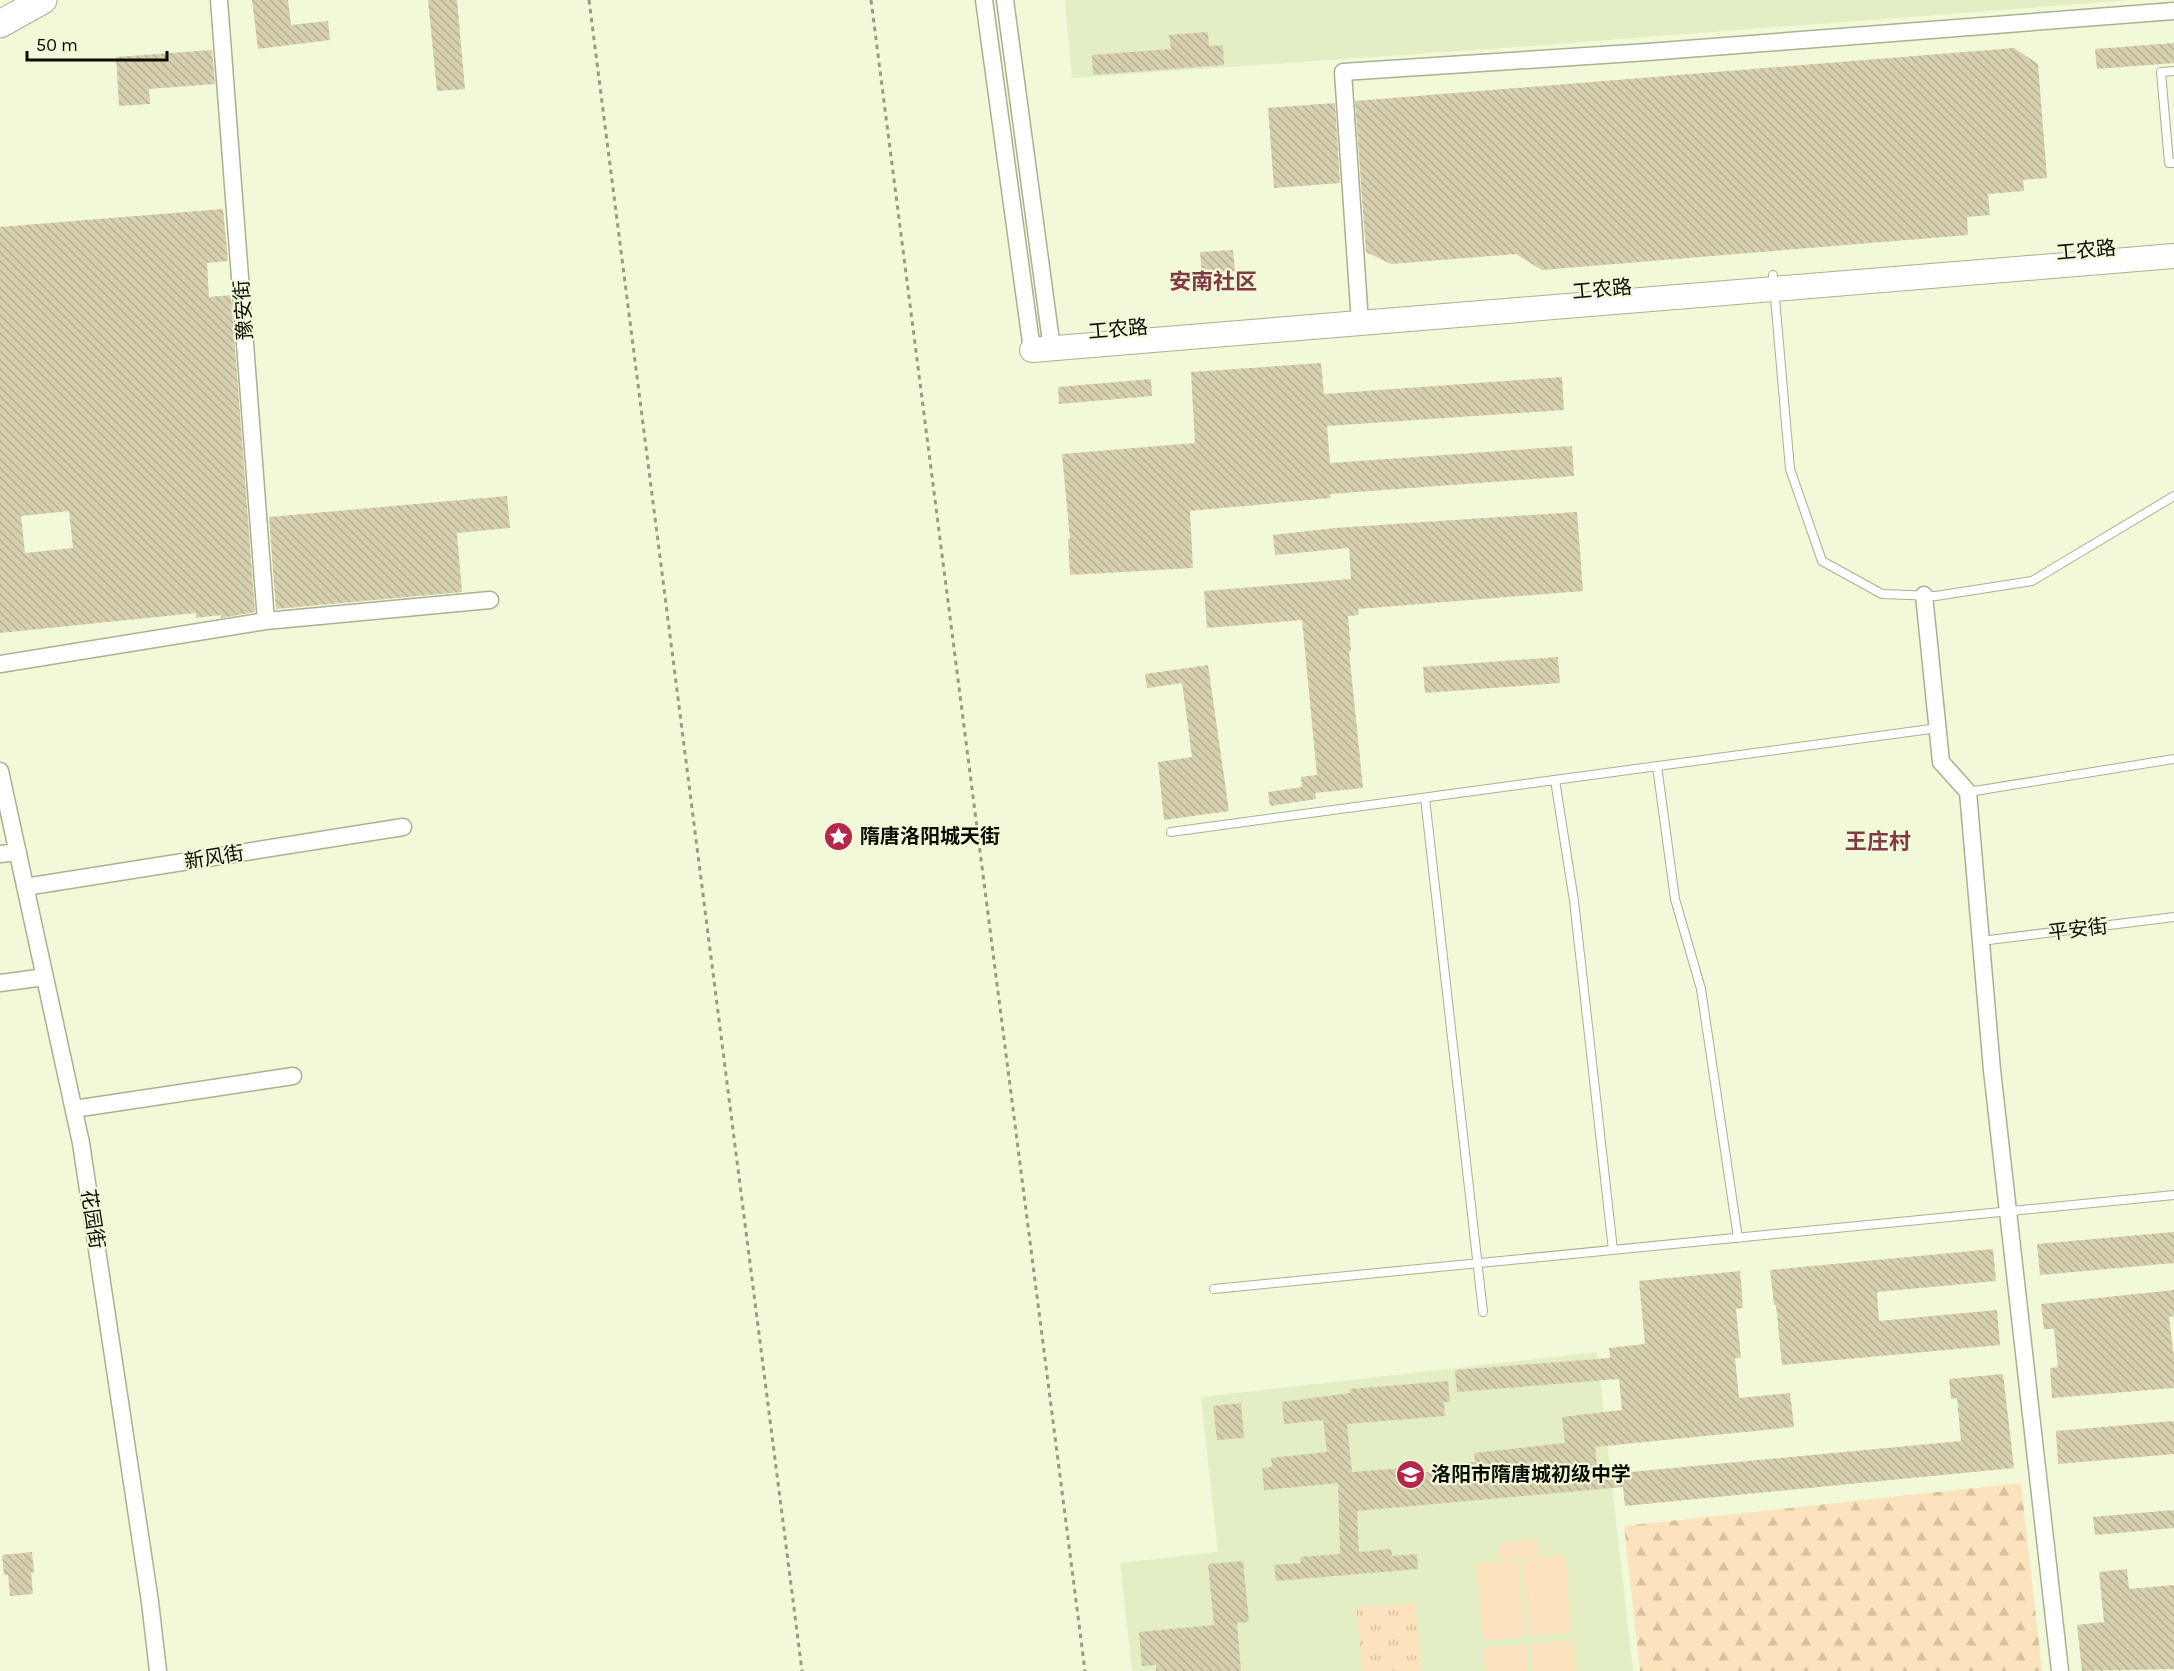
<svg xmlns="http://www.w3.org/2000/svg" width="2174" height="1671" font-family="Karla,'Noto Sans SC',sans-serif">
<style>
.built{fill:#e4eec5}
.grass{fill:url(#grass-tufts)}
.forest{fill:url(#forest-firs)}
.garden{fill:#fce2bd}
.building{fill:url(#building-back-hatch);fill-rule:evenodd}
.lines{fill:none;stroke-linecap:round;stroke-linejoin:round}
.lane-casing{stroke:#a9b191;stroke-width:10}
.street-casing{stroke:#a9b191;stroke-width:19}
.secondary-casing{stroke:#a9b191;stroke-width:26}
.primary-casing{stroke:#a9b191;stroke-width:29}
.path{stroke:#969c84;stroke-width:3;stroke-dasharray:4.5 4.5;stroke-linecap:butt}
.lane{stroke:#fff;stroke-width:8}
.street{stroke:#fff;stroke-width:16}
.secondary{stroke:#fff;stroke-width:24}
.primary{stroke:#fff;stroke-width:27}
.labels{text-anchor:middle;stroke-width:4.5;stroke-linejoin:round;paint-order:stroke}
.street-label{font-size:20px;fill:#0c0e04;stroke:#f1f9d8}
.poi-label{font-size:20px;font-weight:bold;fill:#0c0e04;stroke:#f1f9d8;text-anchor:start}
.quarter-label{font-size:22px;font-weight:bold;fill:#813945;stroke:#f1f9d8}
</style>
<defs>
<pattern id="grass-tufts" width="24" height="20" patternUnits="userSpaceOnUse" patternTransform="scale(1.5)"><rect width="24" height="20" fill="#fce2bd"/><path d="M3 7l-1-3M5 7V3M7 7l1-3M15 17l-1-3M17 17v-4M19 17l1-3" fill="none" stroke="#d7c1a1"/></pattern>
<pattern id="forest-firs" width="22" height="20" patternUnits="userSpaceOnUse" patternTransform="scale(1.5)"><rect width="22" height="20" fill="#fce2bd"/><path d="M5 1l3.5 6h-7zM16 11l3.5 6h-7z" fill="#d7c1a1"/></pattern>
<pattern id="building-back-hatch" width="6" height="6" patternUnits="userSpaceOnUse" patternTransform="scale(1.5)"><rect width="6" height="6" fill="#d7d0af"/><path d="M-1 5l2 2M0 0l6 6M5-1l2 2" fill="none" stroke="#b7b195"/></pattern>
</defs>
<rect width="100%" height="100%" fill="#f1f9d8"/>
<path class="built" d="M1065,0H2131L1516,47L1072,78Z
M1597,1352L1633,1671H1132L1120,1563L1218,1552L1201,1397Z"/>
<path class="grass" d="M1415,1603L1422,1671H1362L1356,1608Z"/>
<path class="forest" d="M2021,1483L2042,1671H1640L1624,1526Z"/>
<path class="garden" d="M1537,1539L1539,1556L1501,1560L1499,1543Z
M1565,1555L1572,1632L1529,1636L1522,1559Z
M1518,1559L1525,1637L1484,1641L1476,1563Z
M1573,1640L1576,1671H1533L1530,1644Z
M1526,1644L1528,1671H1486L1483,1648Z"/>
<path class="building" d="M252,0H288L291,25L328,21L330,40L258,49Z
M428,0H457L465,89L437,91Z
M1208,32L1209,46L1223,45L1224,65L1093,75L1092,55L1171,49L1169,35Z
M2174,43V63L2097,69L2095,49Z
M2014,48L2038,64L2047,178L2023,180L2024,191L1988,194L1990,215L1967,217L1968,235L1542,270L1516,254L1391,264L1366,252L1355,101Z
M212,50L215,84L149,89L150,104L119,106L116,57Z
M1335,103L1340,183L1274,188L1268,108Z
M223,209L228,261L207,263L209,297L231,295L255,612L221,618V615L196,618V613L0,633V227ZM69,511L73,548L25,553L21,516Z
M1233,250L1235,271L1202,273L1200,252Z
M1321,363L1324,394L1562,377L1564,410L1327,426L1330,463L1572,446L1574,476L1330,494L1331,498L1190,511L1193,568L1070,575L1068,539H1070L1062,454L1195,443L1191,372Z
M1151,379L1152,396L1059,404L1058,387Z
M507,496L510,528L457,533L462,592L276,609L269,517Z
M1577,512L1583,591L1358,609L1359,615L1348,616L1351,651H1349L1363,788L1315,793L1316,799L1270,806L1268,792L1302,787L1301,777L1317,775L1302,620L1207,628L1204,591L1351,579L1349,548L1275,555L1273,535L1335,528Z
M1558,657L1560,683L1425,693L1423,667Z
M1208,665L1229,811L1164,820L1158,762L1192,757L1186,711L1182,683L1147,688L1145,674Z
M2174,1232V1263L2040,1275L2037,1244Z
M1993,1249L1996,1281L1877,1292L1879,1321L1997,1310L2000,1345L1782,1365L1776,1305H1774L1770,1270Z
M1740,1271L1743,1308L1736,1309L1741,1358H1735L1739,1398L1790,1393L1794,1427L1595,1447L1598,1475L1961,1441L1957,1398L1951,1399L1949,1379L2003,1374L2014,1468L1625,1506L1623,1487L1357,1511L1359,1552L1391,1549L1392,1556L1417,1554L1418,1569L1276,1581L1274,1565L1301,1563L1300,1557L1340,1554L1338,1483L1264,1490L1262,1468L1272,1467L1271,1458L1327,1452L1323,1420L1284,1424L1282,1402L1350,1393V1389L1448,1381L1450,1402H1444L1445,1416L1347,1424L1352,1472L1403,1468L1404,1474L1441,1471L1440,1465L1475,1462L1474,1453L1565,1443L1562,1417L1622,1410L1619,1379L1457,1392L1455,1370L1610,1358L1609,1348L1645,1344L1639,1281Z
M2174,1290V1316L2169,1317L2174,1358V1388L2052,1398L2050,1368L2058,1367L2054,1329H2044L2041,1304Z
M1241,1403L1244,1438L1217,1440L1213,1406Z
M2174,1421V1454L2058,1464L2056,1431Z
M2174,1510V1528L2095,1535L2093,1517Z
M32,1552L34,1572L31,1573L33,1594L10,1596L8,1575H4L2,1555Z
M1243,1561L1249,1622L1237,1623L1241,1671H1156V1665L1142,1666L1139,1632L1214,1625L1208,1564Z
M2127,1569L2129,1589L2174,1585V1669L2082,1671L2077,1625L2104,1622L2099,1572Z"/>
<g class="lines">
<defs>
<path id="lane" d="M2174,71L2161,72L2169,163H2174
M1773,275L1790,469L1822,561L1882,594L1936,596L2032,581L2174,496
M1657,766L1675,899L1701,989L1738,1238
M1555,780L1574,901L1613,1250
M1968,792L2174,759
M1425,798L1483,1312
M1171,832L1938,728
M1981,941L2174,917
M1214,1289L2174,1195"/>
<path id="street" d="M219,0L266,621
M984,0L1032,350
M1005,0L1052,349
M1360,323L1343,72L1648,52L2174,11
M1924,595L1941,762L1968,792L1992,1070L2060,1671
M0,664L266,621L490,600
M0,771L81,1143L150,1602L158,1671
M0,854L18,852
M25,887L403,827
M0,983L45,977
M74,1109L293,1076"/>
<path id="secondary" d="M1032,350L2174,256"/>
<path id="primary" d="M0,24L43,0"/>
</defs>
<use href="#lane" class="lane-casing"/>
<use href="#street" class="street-casing"/>
<use href="#secondary" class="secondary-casing"/>
<use href="#primary" class="primary-casing"/>
<path class="path" d="M589,0L802,1671
M871,0L1085,1671"/>
<use href="#lane" class="lane"/>
<use href="#street" class="street"/>
<use href="#secondary" class="secondary"/>
<use href="#primary" class="primary"/>
</g>
<defs>
<symbol id="sight-disc" viewBox="-11 -11 22 22"><circle r="9.5" fill="#b6254c" stroke="#f1f9d8"/><path d="M0-6L1.8-2.2L6-1.7L2.9 1.2L3.7 5.4L0 3.3L-3.7 5.4L-2.9 1.2L-6-1.7L-1.8-2.2Z" fill="#fff"/></symbol>
<symbol id="school-disc" viewBox="-11 -11 22 22"><circle r="9.5" fill="#b6254c" stroke="#f1f9d8"/><path d="M0-5L7-2L0 1L-7-2ZM-4 1L0 2.5L4 1V4Q0 6-4 4Z" fill="#fff"/></symbol>
</defs>
<g fill-rule="evenodd">
<use href="#sight-disc" x="822" y="820" width="33" height="33"/>
<use href="#school-disc" x="1394" y="1458" width="33" height="33"/>
</g>
<g class="labels">
<g class="street-label">
<text transform="translate(2086 250) rotate(-5)" y="7">工农路</text>
<text transform="translate(1602 289) rotate(-5)" y="7">工农路</text>
<text transform="translate(243 310) rotate(-94)" y="7">豫安街</text>
<text transform="translate(1118 329) rotate(-5)" y="7">工农路</text>
<text transform="translate(214 857) rotate(-9)" y="7">新风街</text>
<text transform="translate(2078 929) rotate(-7)" y="7">平安街</text>
<text transform="translate(93 1219) rotate(81)" y="7">花园街</text>
</g>
<g class="poi-label">
<text x="860" y="843">隋唐洛阳城天街</text>
<text x="1431" y="1481">洛阳市隋唐城初级中学</text>
</g>
<g class="quarter-label">
<text x="1213" y="289">安南社区</text>
<text x="1878" y="849">王庄村</text>
</g>
</g>
<path d="M27 51v9h140v-9" fill="none" stroke="#0c0e04" stroke-width="3"/>
<text x="36" y="51" font-size="18" fill="#0c0e04" stroke="#f1f9d8" stroke-width="4.5" paint-order="stroke">50 m</text>
</svg>
